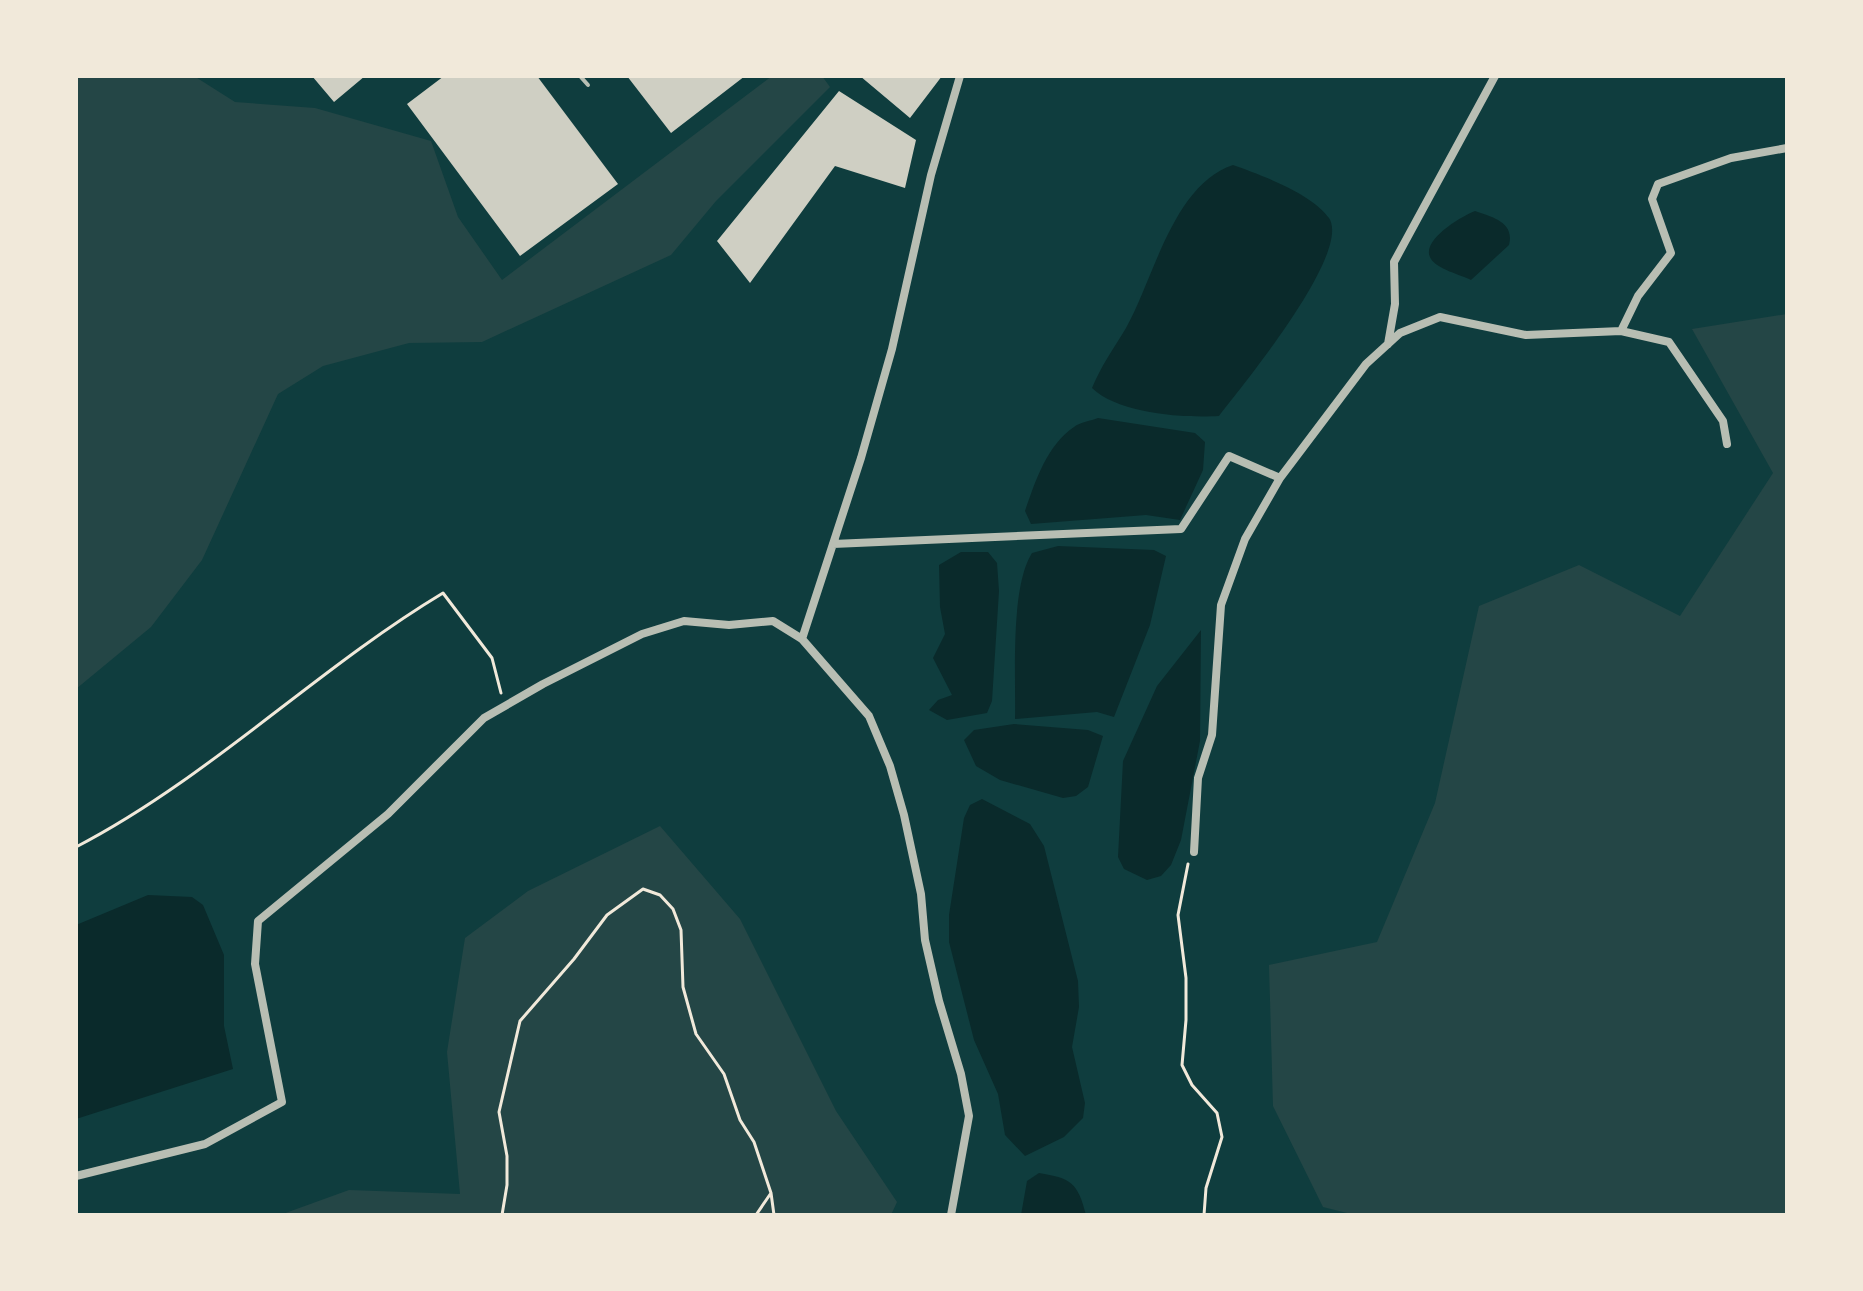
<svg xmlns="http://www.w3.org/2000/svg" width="1863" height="1291" font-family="'Alegreya Sans',sans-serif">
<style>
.green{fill:#244646}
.water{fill:#0a2a2b}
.building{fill:#cfcfc3}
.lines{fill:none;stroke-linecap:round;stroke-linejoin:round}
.path{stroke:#f1e9da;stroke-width:3}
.service{stroke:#b8beb3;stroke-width:4}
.minor{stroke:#b8beb3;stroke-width:8}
</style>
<rect width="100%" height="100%" fill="#0f3d3e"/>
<path class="green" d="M76,76H194L235,102L315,108L431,141L458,217L502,280L772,76H822L830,87L716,201L671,255L482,342L409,343L323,366L278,394L202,560L151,627L76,689Z
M1787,314V1215H1355L1323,1207L1273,1106L1269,965L1377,942L1435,803L1479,606L1579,565L1680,616L1773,473L1692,329Z
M660,826L740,919L836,1111L897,1202L891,1215H280L349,1190L460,1194L447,1052L465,938L528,891Z"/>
<path class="water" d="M1233,165C1261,175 1311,193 1329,218C1352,253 1242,386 1219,416C1183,418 1119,414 1092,388C1101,366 1114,348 1126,328C1154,278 1173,185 1233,165Z
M1475,211C1492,217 1515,222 1509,245L1471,280C1461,275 1437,269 1431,259C1419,241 1462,216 1475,211Z
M1098,418L1195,433L1205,442L1203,470L1180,520L1146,515L1031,524L1025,511C1035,482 1047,445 1074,427C1080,422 1091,421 1098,418Z
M1058,546L1154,550L1166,556L1150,625L1114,717L1097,712L1015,719C1016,676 1010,588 1032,553Z
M961,552H988L997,563L999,591L992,701L987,713L947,720L929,710L938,700L952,695L933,658L945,634L940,607L939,565Z
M1201,630L1200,741L1181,840L1171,865L1161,876L1147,880L1124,869L1118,857L1123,761L1157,686Z
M1014,724L1088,730L1103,736L1088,787L1076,796L1063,798L1000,780L976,766L964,740L974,730Z
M982,799L1030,824L1044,846L1078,981L1079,1007L1072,1047L1085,1103L1083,1118L1064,1137L1025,1156L1005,1135L998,1094L974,1040L949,942V915L964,818L970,805Z
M148,895L192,897L203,905L224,955V1026L233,1069L76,1119V925Z
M1039,1173C1070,1178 1078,1182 1086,1215H1021L1027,1181Z"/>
<path class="building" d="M312,76H365L334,102Z
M444,76H537L618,184L520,256L407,104Z
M627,76H745L671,133Z
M860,76H942L910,118Z
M839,91L916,140L905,188L835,166L750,283L717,241Z"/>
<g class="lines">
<path class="path" d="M76,847C209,778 315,670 443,593L492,658L501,693
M1188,864L1178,915L1186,978V1020L1182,1065L1192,1085L1217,1113L1222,1137L1206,1188L1204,1215
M502,1215L507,1185V1156L499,1112L520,1021L574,959L607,915L643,889L660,895L673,909L681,930L683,987L696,1034L724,1074L740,1120L754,1142L771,1193L774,1215
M756,1215L771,1193"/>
<path class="service" d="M580,76L588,85"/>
<path class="minor" d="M1621,331L1638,296L1671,253L1652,199L1658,184L1731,158L1787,148
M1388,344L1395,304L1394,262L1495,76
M833,544L1181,529L1229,456L1280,478L1366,364L1400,333L1440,317L1526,335L1621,331L1669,342L1723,421L1727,444
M802,639L861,458L892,349L931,175L960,76
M1194,852L1198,778L1212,735L1221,605L1245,539L1280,478
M76,1176L205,1144L282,1102L255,964L258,921L388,814L484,718L543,684L642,634L684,621L729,625L773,621L802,639L869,716L890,766L904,815L921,894L925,940L939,1001L961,1074L969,1116L951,1215"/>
</g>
<rect width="1863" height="1291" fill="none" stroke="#f1e9da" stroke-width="156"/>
</svg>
